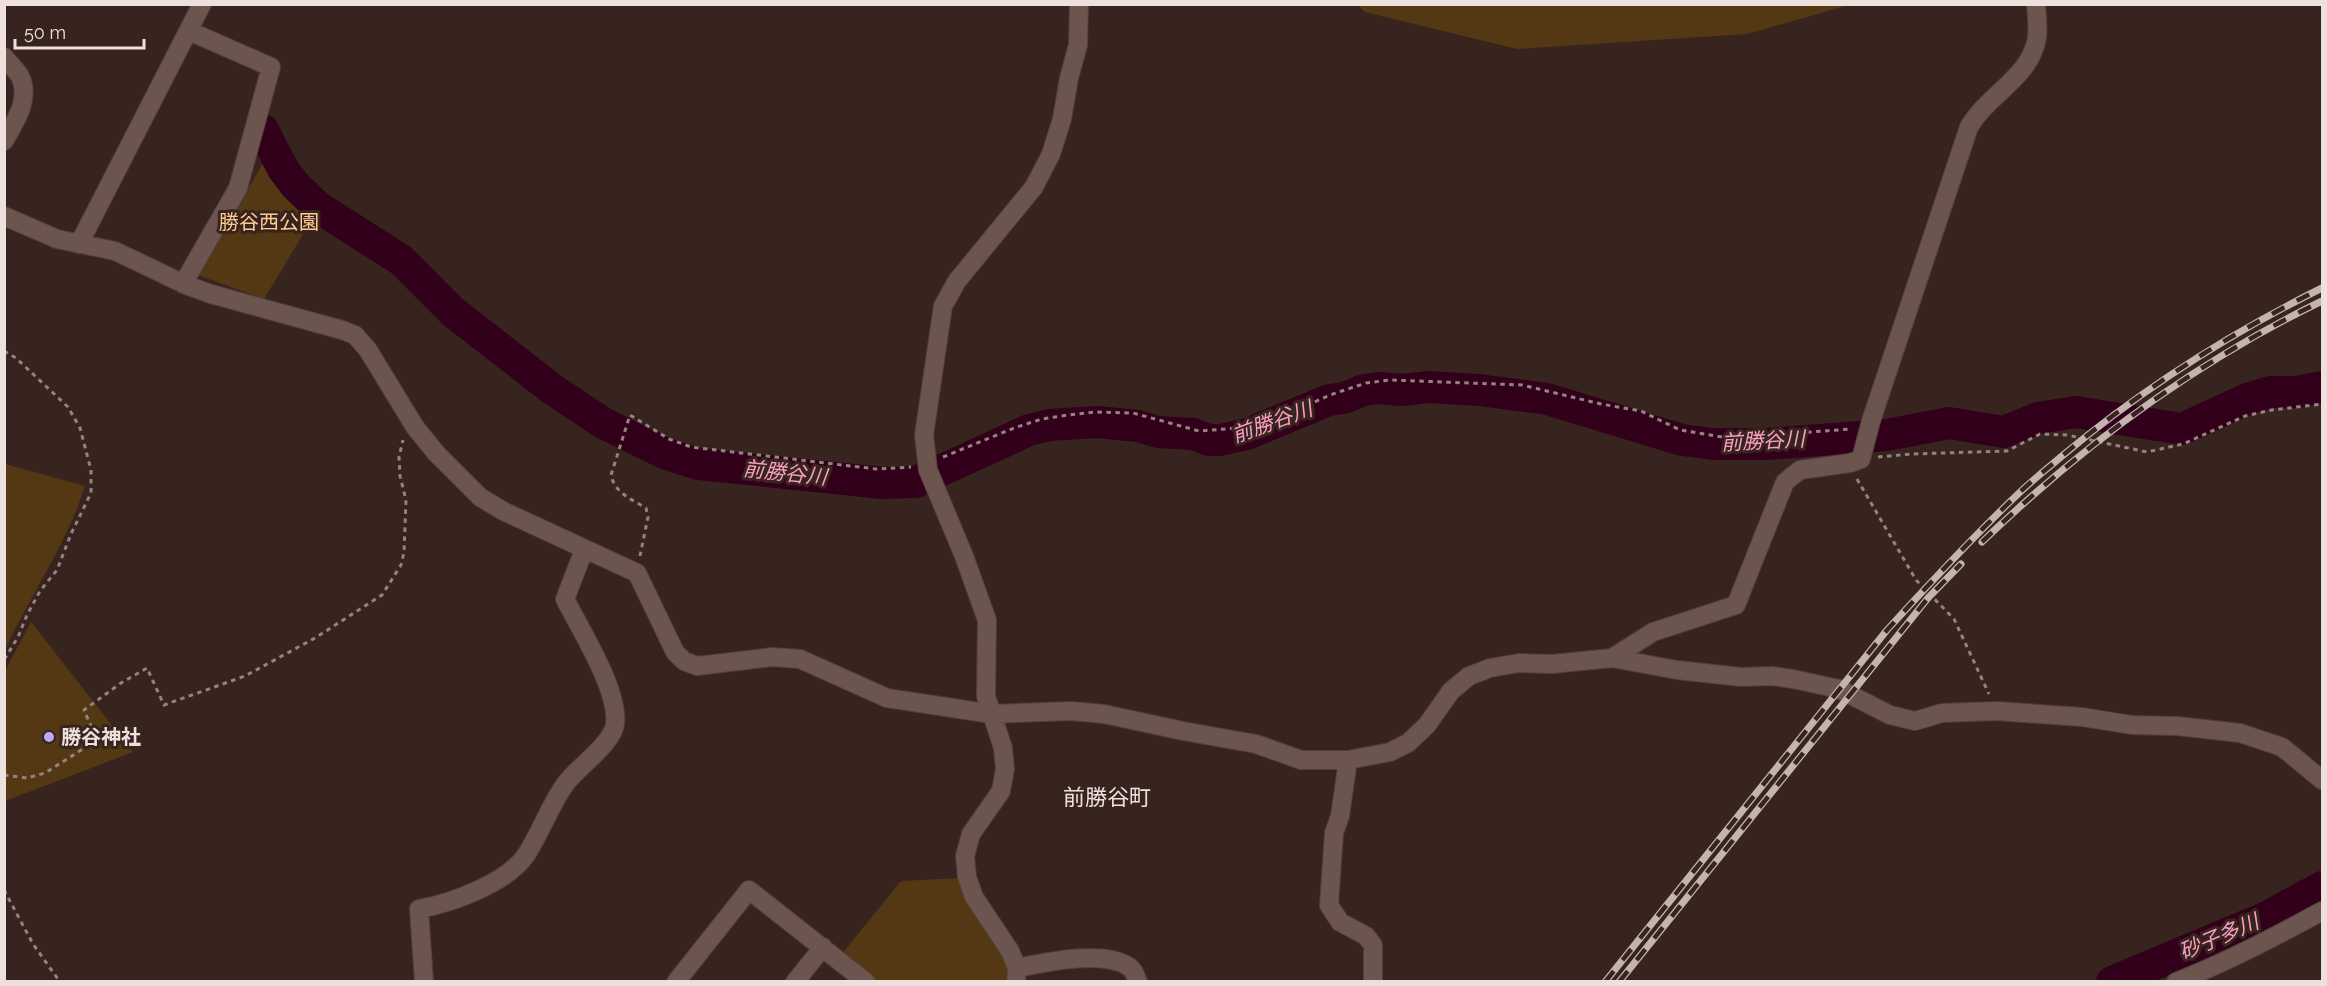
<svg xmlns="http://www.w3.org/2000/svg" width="2327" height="986" font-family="Raleway,'Noto Sans JP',sans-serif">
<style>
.green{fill:#543813}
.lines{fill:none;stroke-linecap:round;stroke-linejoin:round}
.river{stroke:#32001a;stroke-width:32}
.minor-casing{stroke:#503f3c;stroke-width:20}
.path{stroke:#94837f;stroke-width:3;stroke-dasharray:4.5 4.5;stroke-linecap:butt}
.minor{stroke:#6c544f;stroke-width:18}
.rail-casing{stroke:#c3b4b0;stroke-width:7}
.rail{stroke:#38241f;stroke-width:4.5;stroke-dasharray:14;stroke-linecap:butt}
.poi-dot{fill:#bca9f5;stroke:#38241f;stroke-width:2}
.labels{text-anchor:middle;stroke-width:6;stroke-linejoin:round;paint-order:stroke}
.park-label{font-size:20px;fill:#fdcb8e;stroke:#38241f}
.poi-label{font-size:20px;font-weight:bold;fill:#eee0dd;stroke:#38241f;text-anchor:start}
.water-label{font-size:21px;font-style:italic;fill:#fb9ec4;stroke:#38241f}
.quarter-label{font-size:22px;fill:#eee0dd;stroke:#38241f}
</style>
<rect width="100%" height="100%" fill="#38241f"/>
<path class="green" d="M1358,5H1849L1747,34L1517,49L1365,12Z
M265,160L317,211L264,299L198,275Z
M5,464L85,486C67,544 30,595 5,650Z
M31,622L133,752L5,801V671Z
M962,878L1008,955L1011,981H867L840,956L901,881Z"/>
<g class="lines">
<path class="river" d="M263,130L283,169L295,185L318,207L401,260L453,312L552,389L603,423L664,453L698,464L883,483L916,482L1029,430L1049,425L1097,422L1138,426L1158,432L1193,434L1209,440H1220L1247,434L1329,400L1344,398L1364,390L1379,388L1402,390L1429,387L1479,390L1547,399L1682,440L1713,444H1766L1887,435L1949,423L2004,432L2038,418L2076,412L2182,429L2247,399L2270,392H2297L2322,387
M2112,982L2267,917L2322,887"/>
<defs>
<path id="minor" d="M4,57C9,63 16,70 20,76C31,99 15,122 4,141
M4,216L57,239L115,251L186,285L211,294L342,330L355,335L368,350L415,427L436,453L480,497L503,511L637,573L675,652L684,661L697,666L772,657L800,659L887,698L992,714L1071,711L1104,714L1183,731L1256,744L1301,760H1348L1390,752L1408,743L1427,725L1451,691L1469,676L1490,668L1519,663L1552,664L1612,658L1677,670L1741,677L1772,676L1793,679L1839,689L1890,715L1915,721L1942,713L1997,711L2082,717L2132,725L2177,726L2240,733L2282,747L2322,780
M79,244L202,4
M183,284L238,188L271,67L189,31
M1612,658L1653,632L1736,605L1785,482L1800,470L1850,463L1861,459L1871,421L1969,127C1988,94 2030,78 2037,38C2038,27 2037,15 2036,4
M1348,760L1340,816L1334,833L1329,905L1340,922L1366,936L1373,945V982
M1017,968C1047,962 1101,950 1128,966C1134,970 1136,976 1138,982
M424,982L419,909C452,903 507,883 526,855C541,832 550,805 566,783C578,767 613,743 615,724C619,690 581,631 565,599L584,550
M676,982L749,890L866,982
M795,982L823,947
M1016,982L1017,968L1010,951L974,897L967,877L965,856L971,834L1001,791L1005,769L1003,748L986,696L987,620L964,556L928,470L924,435L943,306L957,281L1034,187L1051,154L1062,119L1069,78L1078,45L1079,4
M2176,982C2227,962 2275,937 2322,911"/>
</defs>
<use href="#minor" class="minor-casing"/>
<path class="path" d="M4,351L16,358L68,407L80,428L91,470V493L71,534L57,570L40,591L27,615L18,637L4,660
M943,457L1014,428L1042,419L1068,415L1096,412L1133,413L1199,431L1250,427L1275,420L1330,395L1366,383L1390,380L1522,385L1601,404L1641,411L1680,430L1728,438L1851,429
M1878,457L1911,454L2007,451L2040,434L2067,435L2147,452L2183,444L2245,416L2272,410L2322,404
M1857,479L1916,580L1954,619L1989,694
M640,556L648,517L646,508C631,499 615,493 611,475L630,415L669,439L691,447L876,469L911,467
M4,775L27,778L45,773L97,740L84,710L121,683L147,668L164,705L245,676L315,638L382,595L401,565L404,552L406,500L400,476L399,457L403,440
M4,890L33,944L60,982"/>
<use href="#minor" class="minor"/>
<defs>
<path id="rail" d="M1982,542C2083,445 2196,362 2322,301
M1605,982L1887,630C1929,584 1972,538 2017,495C2031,481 2047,469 2062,456C2142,389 2229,334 2322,288
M1619,982L1928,598L1961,564"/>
</defs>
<use href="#rail" class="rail-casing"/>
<use href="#rail" class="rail"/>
</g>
<circle class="poi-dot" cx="49" cy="737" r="6"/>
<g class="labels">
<g class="park-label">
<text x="269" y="229">勝谷西公園</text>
</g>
<g class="poi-label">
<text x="61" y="744">勝谷神社</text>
</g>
<g class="water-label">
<text transform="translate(1272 422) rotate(-20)" y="7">前勝谷川</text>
<text transform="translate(1763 441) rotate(-3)" y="7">前勝谷川</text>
<text transform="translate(785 473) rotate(6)" y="7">前勝谷川</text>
<text transform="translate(2219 937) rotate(-23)" y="7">砂子多川</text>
</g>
<g class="quarter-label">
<text x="1107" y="805">前勝谷町</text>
</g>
</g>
<rect width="2327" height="986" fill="none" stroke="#eee0dd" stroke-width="12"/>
<path d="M15 39v9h129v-9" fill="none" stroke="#eee0dd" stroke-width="3"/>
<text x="24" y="39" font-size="18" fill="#eee0dd" stroke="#38241f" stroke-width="4.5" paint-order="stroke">50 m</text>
</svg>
